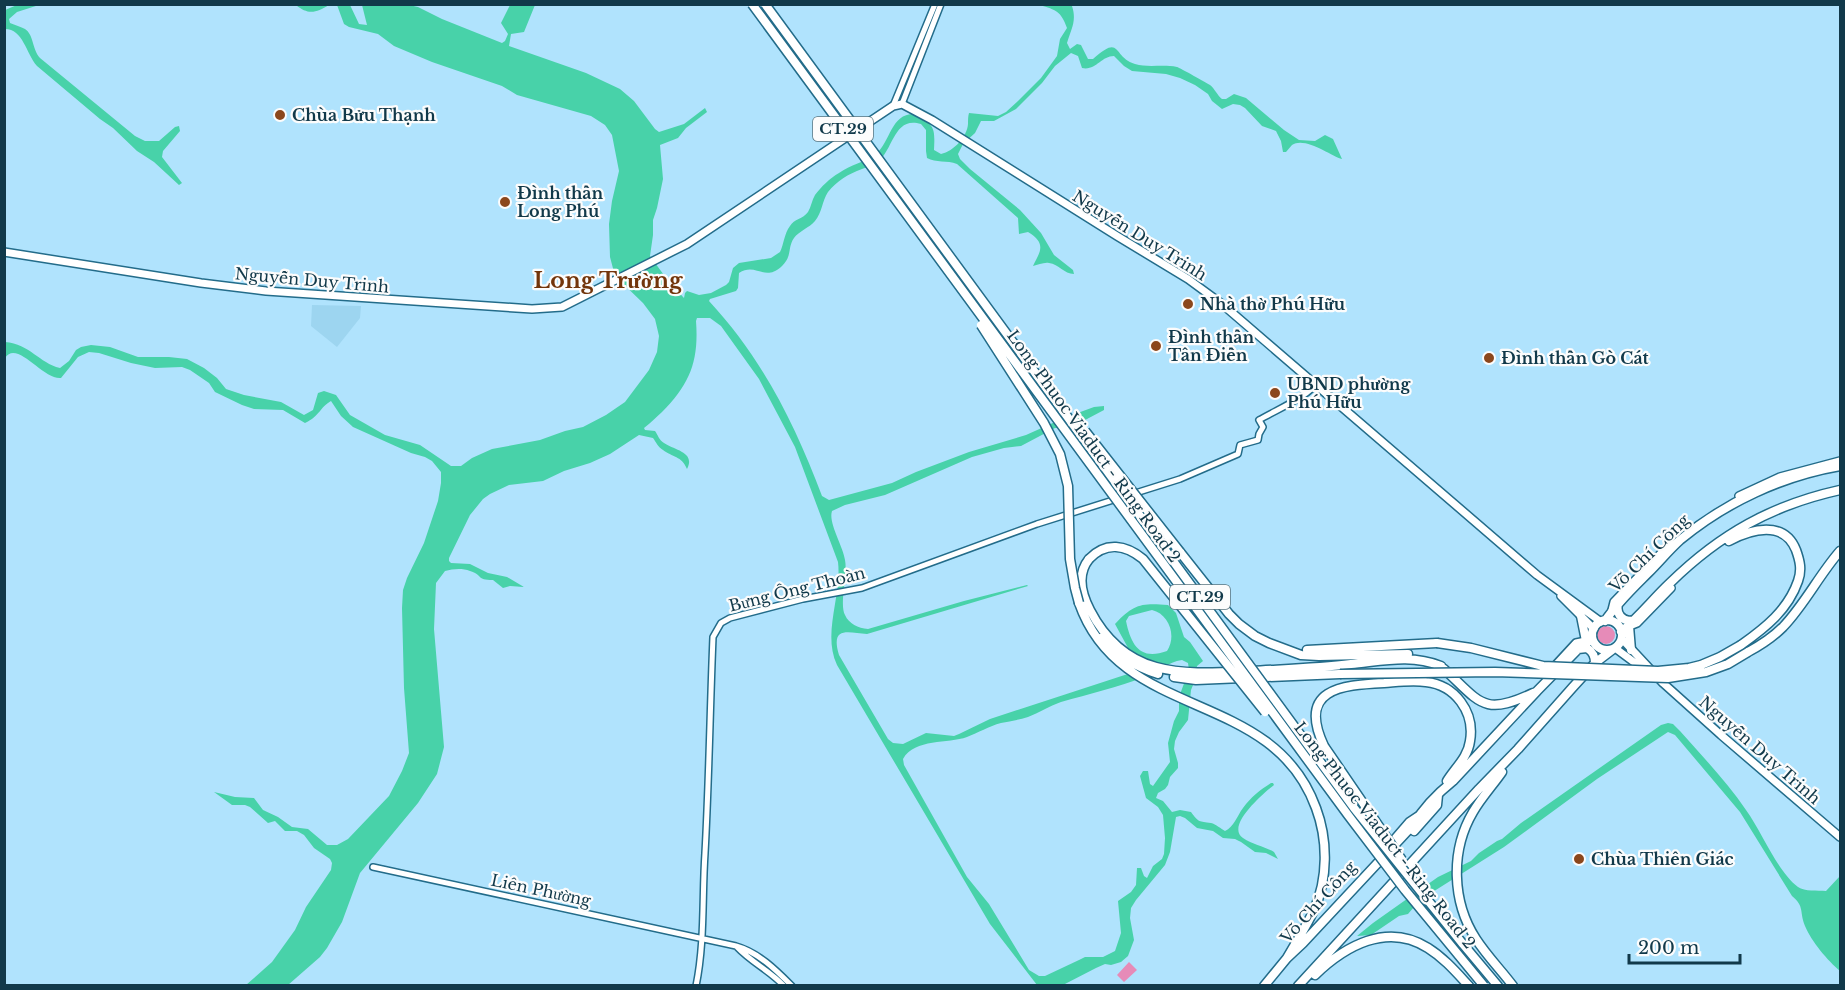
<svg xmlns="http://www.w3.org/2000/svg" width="1845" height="990" font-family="'Libre Baskerville',serif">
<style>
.built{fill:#9dd5f0}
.green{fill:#e68bb8}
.water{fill:#48d2a9;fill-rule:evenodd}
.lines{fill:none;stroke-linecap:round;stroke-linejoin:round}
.minor-casing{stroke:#236c8a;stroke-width:8}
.major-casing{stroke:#236c8a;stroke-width:10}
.highway-casing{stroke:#236c8a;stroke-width:11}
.minor{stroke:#fff;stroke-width:5}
.major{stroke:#fff;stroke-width:7}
.highway{stroke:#fff;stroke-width:8}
.highway-bridge-casing{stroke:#236c8a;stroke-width:11;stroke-linecap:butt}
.highway-bridge{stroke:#fff;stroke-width:8}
.poi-dot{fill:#8b471c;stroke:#fcfcfc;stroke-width:2}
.labels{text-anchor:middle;stroke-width:4.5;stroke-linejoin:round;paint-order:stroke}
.shield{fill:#fcfcfc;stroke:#58747f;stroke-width:1.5}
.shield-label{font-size:15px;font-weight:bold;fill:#11394a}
.poi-label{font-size:16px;font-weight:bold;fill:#11394a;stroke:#fcfcfc;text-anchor:start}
.street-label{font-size:16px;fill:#11394a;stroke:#fcfcfc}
.district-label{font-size:22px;font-weight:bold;fill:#72350b;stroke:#fcfcfc}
</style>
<rect width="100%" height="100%" fill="#b0e3fd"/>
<path class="built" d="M312,305L361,306L360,318L337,347L311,326Z"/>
<path class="green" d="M1597 635a9 9 0 1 1 18 0a9 9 0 1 1-18 0Z
M1129,962L1137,970L1124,982L1117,975Z"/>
<path class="water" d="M17,5H39L17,12L9,19L10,23C15,25 21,27 25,29C34,35 32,49 40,58L135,136L145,141H159L175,127L179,126L180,131L163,151L162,157L182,183L179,185L154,162L137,151L113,128L100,119L37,66C26,53 23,29 5,29V10Z
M296,5H329C316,13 308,15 296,5Z
M337,5H350L359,24L367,25L362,5H409L418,7L442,19L502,43L505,41L508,34L501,23L510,5H535L524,32L511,34L509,46L586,73L620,89L634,101L655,129L659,132L684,124L705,108L707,112L686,128L678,138L660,145L663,179L657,208L653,220V235L650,256L669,282L684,298L685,293L687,291L699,295L711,293L726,285L729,282L733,268L739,263L771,258L780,252C784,244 784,234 790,226C794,219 803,219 808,212C811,207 812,200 815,195C821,187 830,178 839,173C850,165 865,162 876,154C891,141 891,112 916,114C935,126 935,128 934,150L941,154C954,151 967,137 968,124C968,120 968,116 969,113L998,116L1006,112L1018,101L1041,78L1057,56L1060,39L1067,28C1061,11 1056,10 1040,5L1072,6C1077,21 1071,29 1067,43L1070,49L1077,44L1081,45L1088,59H1093C1122,33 1112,57 1135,64C1148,68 1163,64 1177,67C1180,68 1207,83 1210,85C1215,89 1217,95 1222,99H1226L1234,94L1246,98L1284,130L1299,140L1315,141L1325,135L1333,139L1342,159C1331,156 1305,136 1292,145C1290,147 1288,150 1286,152H1283L1281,141L1276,131L1262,126L1245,108L1240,105L1233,104L1222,109L1212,101L1208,94L1195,85L1180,78L1166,74L1132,71L1124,66L1114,56C1101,56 1096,71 1082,68L1078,56L1071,53L1055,66L1042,83L1016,109L994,121H981L975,133L963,144L958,154L960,159L970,169L1020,210L1041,233L1054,255L1073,270L1074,274C1064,274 1059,264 1049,263C1044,262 1038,265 1033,266C1039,253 1048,244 1028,232L1019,234L1018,218L957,164C947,160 936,163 927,158L926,151V130L921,124C894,116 894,148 878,162C874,166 867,167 862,169C848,174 837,181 828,192C822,201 822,213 815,221C809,228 799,231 794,238C787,248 793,256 781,267C764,282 756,262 739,273L738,288L736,291L710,299L709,301C762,358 795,424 822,496L829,500L892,483L916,472L969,452L1026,435L1064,418L1094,407L1104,406V410L1070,428H1055L1021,446L1004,448L972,457L885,495L845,505L832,511C828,523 843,546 845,560C848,575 839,604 845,615C849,624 858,628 868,629L964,601L1027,585L1028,586L867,634C849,633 830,625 839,655L888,739L893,743L903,744L926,733L954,736L959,734L990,719L1140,670L1115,624C1134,604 1141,603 1168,605L1176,613L1184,637L1190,642L1203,661L1197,666L1195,680L1191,690L1188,720L1179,732L1175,741L1174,749L1178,763V768L1170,777L1168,785L1165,789L1158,793L1156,798L1163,801L1172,812L1180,810L1191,812C1199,823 1199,821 1211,823C1216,824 1221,829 1225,831C1234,827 1237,816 1243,808C1251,797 1260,790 1271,783H1273L1274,785C1264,793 1225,826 1243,838C1253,845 1264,846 1274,852L1278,859L1266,853L1255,852L1241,842L1235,839L1223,838L1213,831L1197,828L1185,818L1180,816L1176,817L1170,852L1165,865L1136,900L1131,908L1130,918L1134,940L1128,956L1121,962L1111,965L1105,964L1096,968L1063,985H1037L990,924L837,665C822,633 842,596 838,562L795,447L759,379L721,326L710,318H697L696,321C699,361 690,384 662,412C656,417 651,423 644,428L645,430L655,431C658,435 659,440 664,443C674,450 696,452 687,469C682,456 672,457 663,450C658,447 656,442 653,438L639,435L610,454L590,463L564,471L543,481L509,485L490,494L483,499L470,515L449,558V561L451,563L470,564L488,573L507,577L524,587L510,586L503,588L493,580C476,580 483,575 470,571C462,568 453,569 445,571L436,583L434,629L444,747L437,774L418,803L360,873L342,922L327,948L320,957L288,985H246L272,962L295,930L306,907L331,870L332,863L330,859L314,848L304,835L297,831H285L275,821L268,823L250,807L245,805H232L214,792L235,797L254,798L263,810L278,817L292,827L308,829L327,845H337L348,839L389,796L402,771L409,753L404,688L402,608L403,590L407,578L424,543L438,501L441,483V472L432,461L425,457L411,453L353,427L341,416L331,401C320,407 320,416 305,423L283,410L254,409L242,405L215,392L209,383L190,370L182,367L155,368L131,363L99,353L89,352L78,357L61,378C43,380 17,339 5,358V342C30,344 39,363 60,368L69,361L76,350L81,347L91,345L110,347L138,357H169L187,359L204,368L217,378L226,389L244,395L281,402L304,415L313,410L318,393L324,391L336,395L350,415L385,435L420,445L451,466H461L472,458L492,449L540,440L565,431L583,427L606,415L625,402L649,370L657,352L659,336L655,319L643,303L615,276L610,257L609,224L612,201L619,171L612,135L605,125L591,116L517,95L502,86L432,62L394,46L378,34L349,27L344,24ZM1152,610C1169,614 1177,636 1167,651C1140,661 1131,645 1126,621L1129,616ZM1182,660L1188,663L1189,670L1179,697V711L1174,721L1168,743L1170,762L1153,786L1150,784L1148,771H1143L1140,776L1146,798L1158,807L1163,815L1165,838L1164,854L1162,859L1153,866L1147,878L1144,876L1141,868H1137L1136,885L1131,892L1118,901L1121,933L1115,951L1103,957H1085L1079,960L1045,976H1039L1029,970L989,904L967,877L904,765L903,759C915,738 948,744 967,737C978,733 989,726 1001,723C1010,721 1019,720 1028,717C1039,713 1049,706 1061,702C1089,694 1118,687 1145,677C1158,672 1168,662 1182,660Z
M1668,723L1673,724L1680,731C1703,757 1727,782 1746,810C1762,832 1777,871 1798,887C1805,892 1817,890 1826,891L1840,876V971C1828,961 1811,941 1805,926C1799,911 1805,907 1792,896L1740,812L1675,735L1668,732L1597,779L1504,847L1420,900L1408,914L1399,916L1371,935L1357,936L1373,923L1438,877L1471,861L1479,853L1497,841L1502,839L1521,823L1661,725Z"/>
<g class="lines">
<defs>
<path id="minor" d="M902,104L941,4
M893,106L935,4
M373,867L736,946C758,952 776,970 792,986
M737,947C751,962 770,971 784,986
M696,986C705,942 702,897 705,853C709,781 710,709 713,637L721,623L730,618L803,599L862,588L1037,524L1180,479L1238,454L1240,445L1258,440L1259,434L1263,427L1259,420C1278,409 1299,401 1315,386"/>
<path id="major" d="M4,252L201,283L266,291L532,309L562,307L687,244L893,106L902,104L932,120L1117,236L1188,279L1222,304L1537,575L1601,622
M1739,496L1780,477L1840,461
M1561,596L1594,629
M1612,610L1614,602L1671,543
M1632,625L1637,623L1671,588
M1622,639L1663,683L1721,735L1840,837
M1615,648L1646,671
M1552,669L1576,643L1586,641
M1390,844L1409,822L1418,816"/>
<path id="highway" d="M1729,541C1751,529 1784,520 1796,550C1800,561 1802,570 1798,581C1788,610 1765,628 1741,645
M1180,552L1229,614L1239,624L1255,636L1269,643L1301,655L1319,656L1408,654
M1089,559C1077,574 1081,593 1090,610C1126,680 1185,674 1252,671C1285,669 1318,668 1351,664C1383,661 1411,654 1441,666
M1079,603C1121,723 1272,687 1316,808C1328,840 1328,879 1314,910C1306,927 1296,942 1287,958
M1618,604C1616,613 1620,619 1629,621L1635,620
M1581,616L1586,641L1588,642
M1592 635a15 15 0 1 1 30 0a15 15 0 1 1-30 0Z
M1605,621C1617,603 1633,588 1648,573C1659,562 1669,550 1680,540C1726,502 1782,476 1840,466
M1629,626L1631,650
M1621,632C1639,617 1653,599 1670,583C1720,534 1772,505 1840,490
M1101,638C1117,655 1136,667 1158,674
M1578,649L1587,648C1593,652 1595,656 1595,663
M1307,650L1437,643
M1748,652C1761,645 1773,637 1783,627C1805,604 1819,575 1840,551
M1444,669C1480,702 1483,717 1533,693
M1174,677L1196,680L1340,674
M1324,746C1297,689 1341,685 1384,683C1398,682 1412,680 1426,682C1455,685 1475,712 1470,741C1468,757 1455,768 1447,781
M1502,772C1493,785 1481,798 1473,812C1450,851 1452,902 1476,939C1487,956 1501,970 1513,986
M1414,831L1437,805L1438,795
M1462,943L1498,986
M1315,975C1345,946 1387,922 1428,948C1444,958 1456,972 1469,986
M1264,986L1287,958L1303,943L1414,824C1424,807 1438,793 1453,781L1537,691L1592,635
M1298,986L1479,789L1518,749L1573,687L1595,663L1612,650"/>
</defs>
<use href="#minor" class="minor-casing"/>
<use href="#major" class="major-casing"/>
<use href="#highway" class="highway-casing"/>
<use href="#minor" class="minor"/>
<use href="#major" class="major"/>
<use href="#highway" class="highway"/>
<defs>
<path id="highway-bridge" d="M752,4L1348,815L1405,890L1484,986
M765,4L1354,808L1462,943
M981,325L1044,423L1060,454L1068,486L1070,559L1075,588L1079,603
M1085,431L1180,552
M1089,559C1106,541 1126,545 1143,559L1265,712
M1437,643L1471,648L1543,666L1658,671L1689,668L1701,665L1720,657L1741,645
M1340,674L1495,672L1668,678L1706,672L1728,664L1748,652
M1324,746L1402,860"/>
</defs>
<use href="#highway-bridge" class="highway-bridge-casing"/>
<use href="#highway-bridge" class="highway-bridge"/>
</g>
<g class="poi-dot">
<circle cx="280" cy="115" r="6"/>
<circle cx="505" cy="202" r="6"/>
<circle cx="1188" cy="304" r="6"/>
<circle cx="1156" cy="346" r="6"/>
<circle cx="1489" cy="358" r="6"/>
<circle cx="1275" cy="393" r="6"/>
<circle cx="1579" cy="859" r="6"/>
</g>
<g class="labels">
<g class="shield">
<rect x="813" y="117" width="60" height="24" rx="4.5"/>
<rect x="1170" y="585" width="60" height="24" rx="4.5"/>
</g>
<g class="shield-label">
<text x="843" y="134">CT.29</text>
<text x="1200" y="602">CT.29</text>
</g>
<g class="poi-label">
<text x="292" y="121">Chùa Bửu Thạnh</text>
<text x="517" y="199">Đình thần<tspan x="517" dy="18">Long Phú</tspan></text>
<text x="1200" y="310">Nhà thờ Phú Hữu</text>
<text x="1168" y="343">Đình thần<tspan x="1168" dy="18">Tân Điền</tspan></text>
<text x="1501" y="364">Đình thần Gò Cát</text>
<text x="1287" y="390">UBND phường<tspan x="1287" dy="18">Phú Hữu</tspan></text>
<text x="1591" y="865">Chùa Thiên Giác</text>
</g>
<g class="street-label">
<text transform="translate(1140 235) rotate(32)" y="6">Nguyễn Duy Trinh</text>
<text transform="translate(312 280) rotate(5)" y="6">Nguyễn Duy Trinh</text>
<text transform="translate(1094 446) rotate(54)" y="6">Long Phuoc Viaduct - Ring Road 2</text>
<text transform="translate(1649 553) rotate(-44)" y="6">Võ Chí Công</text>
<text transform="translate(797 589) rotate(-14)" y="6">Bưng Ông Thoàn</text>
<text transform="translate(1760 750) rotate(41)" y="6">Nguyễn Duy Trinh</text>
<text transform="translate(1385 835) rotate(52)" y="6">Long Phuoc Viaduct - Ring Road 2</text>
<text transform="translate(541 890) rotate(12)" y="6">Liên Phường</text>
<text transform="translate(1318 902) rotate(-48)" y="6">Võ Chí Công</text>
</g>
<g class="district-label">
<text x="608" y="288">Long Trường</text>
</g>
</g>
<rect width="1845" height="990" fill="none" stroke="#11394a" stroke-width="12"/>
<path d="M1629 954v9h111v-9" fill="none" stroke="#11394a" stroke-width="3"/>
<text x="1638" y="954" font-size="18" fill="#11394a" stroke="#fcfcfc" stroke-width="4.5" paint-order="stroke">200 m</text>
</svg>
